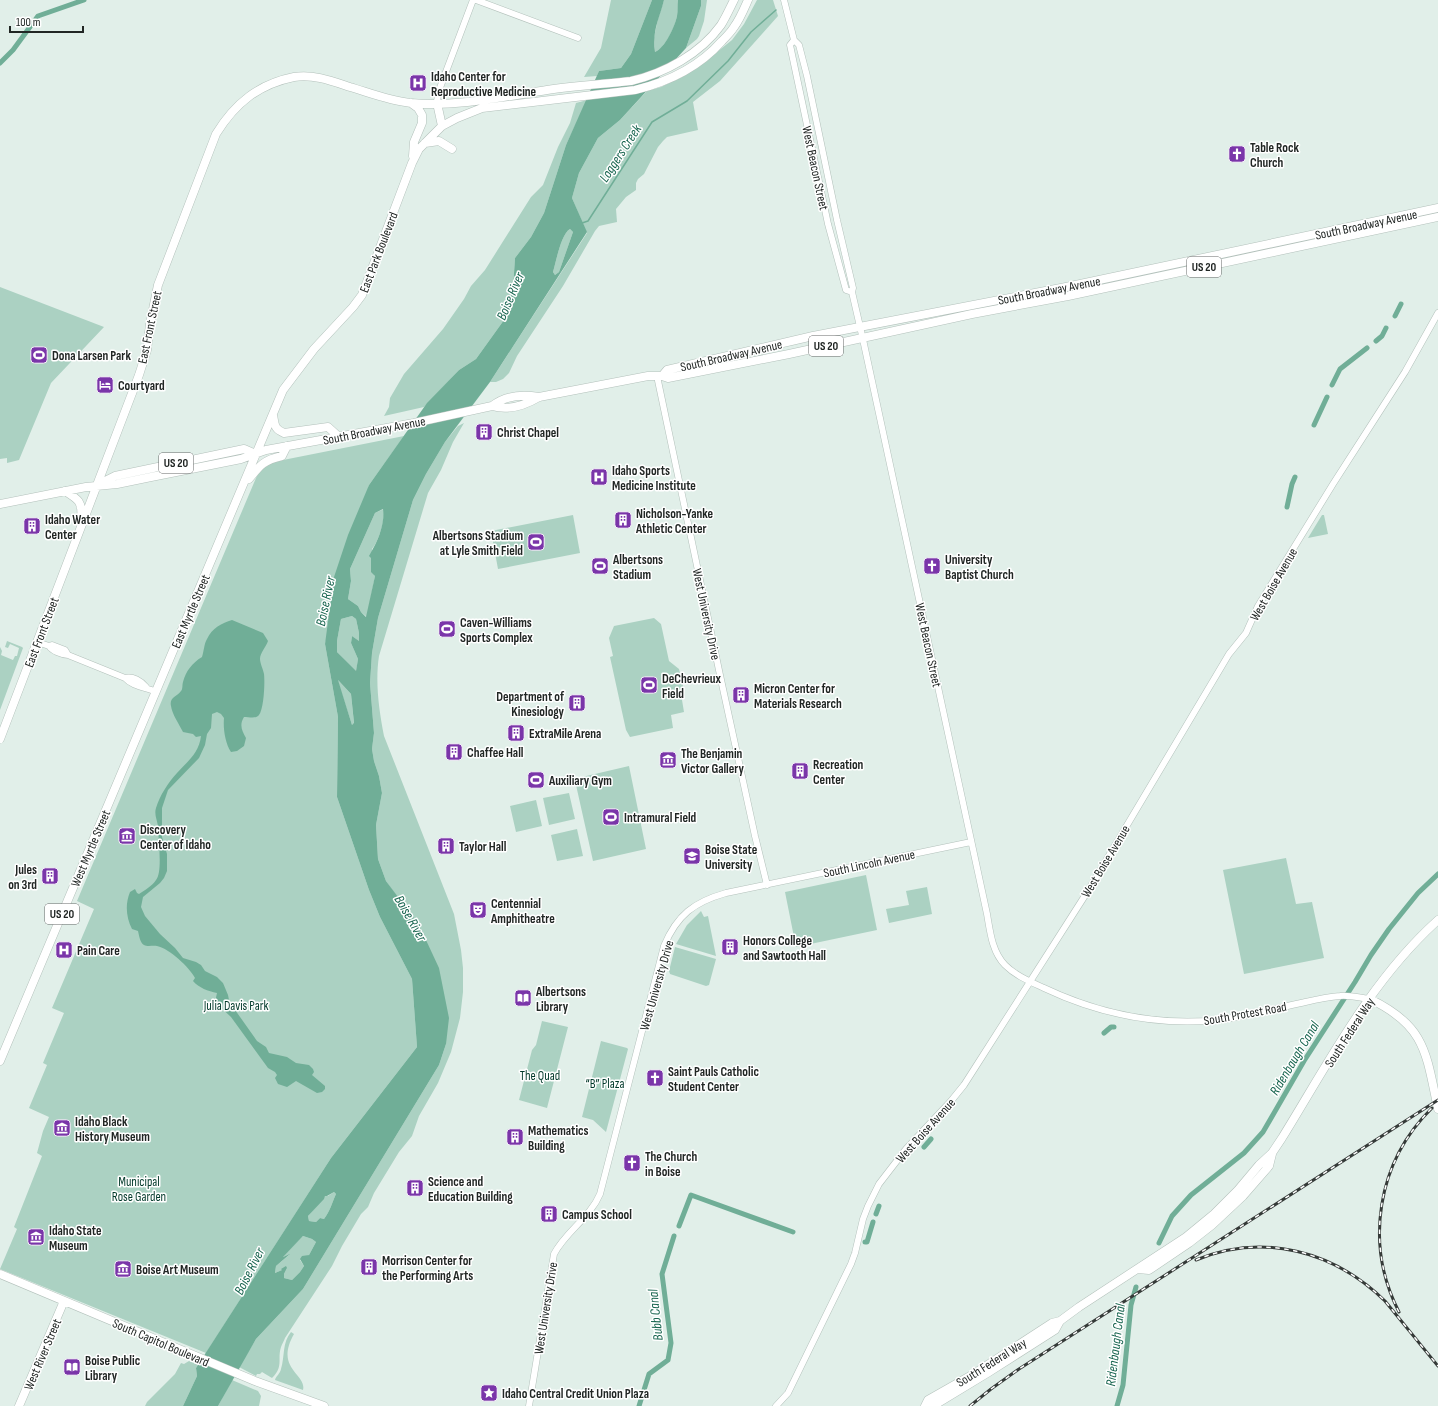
<svg xmlns="http://www.w3.org/2000/svg" width="1438" height="1406" font-family="'Sofia Sans Condensed',sans-serif">
<style>
.green{fill:#abd1c2}
.water{fill:#70ae97;fill-rule:evenodd}
.lines{fill:none;stroke-linecap:round;stroke-linejoin:round}
.stream{stroke:#70ae97;stroke-width:1.5}
.canal{stroke:#70ae97;stroke-width:5}
.minor-casing{stroke:#b3c1bb;stroke-width:7}
.major-casing{stroke:#b3c1bb;stroke-width:9}
.minor{stroke:#fff;stroke-width:6}
.major{stroke:#fff;stroke-width:8}
.rail-casing{stroke:#353a38;stroke-width:3}
.rail{stroke:#fff;stroke-width:1.5;stroke-dasharray:4.5;stroke-linecap:butt}
.labels{text-anchor:middle;stroke-width:3;stroke-linejoin:round;paint-order:stroke}
.shield{fill:#fff;stroke:#646766;stroke-width:1}
.shield-label{font-size:12px;font-weight:bold;fill:#212624}
.poi-label{font-size:13px;font-weight:bold;fill:#212624;stroke:#fff;text-anchor:start}
.street-label{font-size:13px;fill:#212624;stroke:#fff}
.park-label{font-size:13px;fill:#003829;stroke:#fff}
.water-label{font-size:14px;font-style:italic;fill:#18654f;stroke:#fff}
</style>
<rect width="100%" height="100%" fill="#e1efe9"/>
<path class="green" d="M611,0H652L631,54L621,68L599,71L597,76L584,77L601,48Z
M664,0H678C677,5 678,11 677,16C675,27 665,48 655,52L654,37L658,19Z
M701,0H707L704,21L699,36L697,39L686,48L701,6Z
M757,0H773L778,16L720,81L693,102L698,130L667,137L663,141L658,147L644,174L638,179L636,183V190L626,197L616,209L617,222L599,226L595,231L563,286L517,356L509,373L503,379L496,382H490L587,233L572,198L579,173L598,138L620,120L647,91L661,87L682,77L707,60L732,40L744,24Z
M587,100L566,145L544,213L531,237L515,258L513,288L504,320L476,359L459,370L424,407L384,416L389,407L390,398L404,374L443,329L464,299L471,286L485,270L531,197L543,185L558,147L570,123L576,103Z
M570,229L573,232L559,272L555,275L553,272C556,262 561,234 570,229Z
M0,287L104,327L51,383L19,460L7,463V458L0,459Z
M464,423L453,442L441,470L428,493L379,656C375,682 379,710 384,736L454,914L461,950L463,968V992L460,1018L451,1052L438,1083L419,1116L412,1136L399,1152L374,1193L368,1207L361,1214L342,1246L332,1266L285,1338C284,1341 282,1344 281,1347C277,1359 284,1366 272,1378L262,1372L260,1374H257L256,1376L239,1367L256,1339L303,1289L439,1065L446,1044L397,897L386,881L378,859L376,825L382,793L379,776L374,761L372,749L374,733L370,683L372,653L378,618L413,500L426,474L445,442L458,426Z
M404,436L369,485L325,644L338,717L337,797L369,890L380,917L412,979L417,1047L331,1158L206,1353L0,1269L17,1229L14,1227L42,1156L37,1153L43,1131L49,1117L29,1108L47,1065L43,1063L64,1013L52,1008L94,909L77,901L256,478C261,468 268,464 278,461Z
M384,509C385,520 379,541 372,549V570L375,576L367,617L361,612L358,606L348,599L351,581L350,569L375,513Z
M573,515L580,553L498,569L491,531Z
M1322,515H1324L1328,534L1308,538Z
M352,616L356,619L359,633L360,642L352,636L351,643L358,659L356,672L337,652V641L341,619Z
M654,618L661,624L669,661L679,669L685,695L682,700L684,712L671,715L673,728L630,737L626,730L610,657L613,656L609,638L614,626Z
M7,641L22,647L23,648L0,710V647L2,651L1,655L13,660L15,656H17L19,648L10,644L8,648L5,647Z
M337,679L351,694L354,724L352,725Z
M629,766L646,849L593,861L576,785L582,777Z
M569,793L575,819L549,825L543,798Z
M536,800L542,826L516,832L510,806Z
M577,829L583,856L557,861L551,835Z
M1286,858L1296,904L1312,902L1324,958L1244,974L1223,870Z
M866,875L877,930L796,947L785,892Z
M927,887L932,914L889,923L886,909L909,905L906,891Z
M701,911L704,917L708,916L716,956L676,944L687,925Z
M675,947L716,959L709,985L706,986L670,974L669,971Z
M542,1021L568,1027L547,1108L519,1100L532,1050L536,1045Z
M601,1041L627,1048L628,1049L606,1132L593,1120L582,1117Z
M334,1192L336,1194C332,1203 330,1211 324,1219L320,1218L316,1222L309,1221L308,1216L325,1196H328Z
M303,1236L312,1239L316,1242L309,1255L300,1260L304,1266L300,1272L292,1280L284,1278V1274L287,1268L275,1273L276,1266L289,1255L283,1257L285,1254Z
M291,1332L294,1334C274,1369 307,1374 303,1390L275,1380C276,1376 280,1374 281,1369C285,1356 282,1343 291,1332Z
M189,1361L198,1365L196,1368L197,1376L183,1406H145L147,1402L175,1374L181,1363L184,1364Z
M232,1380L258,1391L261,1396L259,1406H218Z"/>
<path class="water" d="M652,0H664C659,20 652,30 655,52C665,48 675,26 677,16C678,11 677,5 678,0H701V6L686,48L620,120L598,138L579,173L572,198L587,232L490,382L445,442L426,474L413,500L378,618L372,653L370,683L374,733L372,749L374,761L379,776L382,793L376,825L378,859L386,881L419,925L439,968L449,1018L446,1044L439,1065L303,1289L256,1339L218,1406H183L197,1376L196,1368L331,1158L417,1047L412,979L380,917L369,890L337,797L338,717L325,644L334,577L348,535L369,485L427,403L459,370L476,359L504,320L513,288L515,258L531,237L544,213L566,145L599,71L621,68L631,54ZM570,229L573,232L559,272L555,275L553,272C556,262 561,234 570,229ZM383,509C385,519 380,536 375,545C373,549 371,552 369,556L371,558V572L375,576L366,617L361,612L358,606L348,599L351,581L350,569L375,513ZM352,616L356,619L359,633V641L352,636L351,643L358,659L356,671L337,652V641L341,619ZM338,680L351,694L354,723L352,725ZM334,1192L336,1194C332,1203 330,1211 324,1219L320,1218L316,1222L309,1221L308,1216L324,1199L325,1196H327ZM303,1236L312,1239L316,1242L309,1255L302,1256L300,1259L304,1266L300,1272L292,1280L284,1278V1274L287,1268L286,1266L281,1269L282,1270L275,1273L276,1266L290,1254L283,1257Z
M232,620L263,633L268,641C266,647 260,653 260,659C260,663 263,669 264,674C265,682 264,709 259,715C256,719 249,717 244,717C239,725 242,731 246,738L244,746L237,751L231,752C225,743 223,728 224,718L221,714L217,712L212,714L211,728L207,734L205,745L199,758L168,790L162,808V837L167,854V871L164,878L160,883L143,897L141,907L145,916L160,934L175,948L183,958L196,962L201,965L205,971L217,977L223,983L228,995L229,1000L226,1005L228,1007H233L257,1041L266,1047L269,1053L287,1057L296,1063L309,1065L313,1069L314,1072L312,1075L325,1086V1089L322,1092L317,1093L296,1081L287,1087L278,1084L275,1078L277,1075L275,1072L268,1068L231,1017L215,1002L217,993C208,991 199,988 193,981L195,978C189,967 170,949 157,946C153,945 148,947 144,945C140,943 139,935 138,931L132,929C126,917 125,904 130,892L135,889L137,893L139,894C145,890 152,886 156,880C163,872 158,838 158,826C157,820 154,814 156,808C160,795 168,783 177,773C188,761 199,753 201,736L196,737L193,734L183,732C179,724 172,714 171,706C169,697 177,697 181,691C183,689 182,685 183,682C186,671 192,663 202,657C204,651 204,644 207,639C212,628 222,623 232,620Z"/>
<g class="lines">
<path class="stream" d="M582,223L588,221L652,122L687,101L728,61L751,32L776,10"/>
<path class="canal" d="M0,63L13,50L38,16L84,0
M1395,316L1401,304
M1376,341L1382,336L1386,328
M1332,385L1340,369L1367,348
M1314,425L1327,397
M1287,507L1292,484L1295,477
M1104,1033L1111,1027H1114
M924,1147L931,1139
M876,1214L879,1206
M679,1226L691,1195L793,1232
M865,1242H867L873,1222
M1159,1243L1172,1216L1191,1195L1244,1153L1263,1132L1304,1061L1355,982L1371,955L1389,929L1418,893L1438,874
M639,1406L649,1374L668,1360L671,1343L662,1274L674,1236
M1117,1406L1123,1385L1131,1305L1136,1287"/>
<defs>
<path id="minor" d="M476,0L578,38
M784,0L794,40L799,45L807,76L837,220L853,288L852,292L864,344L987,914C990,931 992,952 1005,965C1016,976 1031,982 1044,988C1099,1014 1157,1026 1218,1020C1246,1017 1273,1009 1301,1003C1314,1000 1326,997 1340,996C1350,995 1360,998 1370,999
M794,40L790,45L828,224L846,290L852,292
M437,103L438,93L473,0
M657,376L720,675L755,836L767,885
M37,642L49,646L52,645L65,650L68,655
M49,646C52,651 62,655 68,655L125,678C133,687 146,687 156,692
M125,678C133,676 141,681 146,687
M529,1406L554,1254C566,1231 590,1218 600,1194L664,946C677,915 694,902 726,893L971,842
M776,1406L788,1393L851,1264L855,1253L863,1219L868,1206L879,1184L906,1149L951,1101L964,1085L1086,894L1229,654L1246,633L1258,606L1333,484L1405,372L1438,313"/>
<path id="major" d="M411,103L418,108L422,115V123L414,142L413,156
M437,103L442,126
M425,143L439,141L452,149
M662,376L667,370L813,336L1066,287L1438,208
M492,406C509,411 524,406 539,397L648,376H662L668,378L673,377L789,354L972,314L1068,296L1438,217
M273,415C275,425 274,429 284,433L328,427L338,436
M249,479C260,465 264,460 282,456L287,446
M99,484L115,476L244,449L256,454
M65,491C78,499 83,502 81,518
M0,504L86,487L117,484L151,477L241,459L266,450L414,423L492,406C506,395 522,394 539,397
M0,739L139,375L147,350L150,324L158,285L216,134C235,103 259,84 294,77C314,74 332,81 350,87C370,93 390,101 411,103C456,107 502,97 547,90C574,86 603,84 631,81C665,73 700,54 721,25C726,17 730,8 734,0
M1370,999C1426,1026 1426,1053 1438,1109
M0,1061L283,390L314,349L353,307L362,295L412,163L419,149L442,126L457,118L482,108L635,90C668,82 699,67 722,41C726,37 731,32 734,27C740,19 744,9 748,0
M1138,1269L1149,1270L1189,1243L1212,1225L1243,1196L1269,1166L1272,1154
M0,1274L255,1381L324,1406
M19,1406L64,1301
M925,1406L928,1400L972,1375L1052,1323L1060,1321
M933,1406L989,1372L1055,1330L1060,1321L1079,1307L1186,1237L1214,1214L1238,1190L1259,1165L1272,1153L1282,1138C1329,1062 1371,980 1438,920"/>
</defs>
<use href="#minor" class="minor-casing"/>
<use href="#major" class="major-casing"/>
<use href="#minor" class="minor"/>
<use href="#major" class="major"/>
<defs>
<path id="rail" d="M1196,1260C1263,1232 1334,1251 1385,1301L1438,1366
M1399,1312C1364,1244 1377,1162 1432,1108
M970,1406L991,1389L1019,1369L1438,1100"/>
</defs>
<use href="#rail" class="rail-casing"/>
<use href="#rail" class="rail"/>
</g>
<defs>
<symbol id="hospital-square" viewBox="-11 -11 22 22"><rect x="-9" y="-9" width="18" height="18" rx="4" fill="#7a35a9" stroke="#fff"/><path d="M-5-5h3v3.5h4V-5h3V5h-3V1.5h-4V5h-3Z" fill="#fff"/></symbol>
<symbol id="church-square" viewBox="-11 -11 22 22"><rect x="-9" y="-9" width="18" height="18" rx="4" fill="#7a35a9" stroke="#fff"/><path d="M-1.2-6h2.4v3.5h3.3v2.4h-3.3V6h-2.4V-.1h-3.3v-2.4h3.3Z" fill="#fff"/></symbol>
<symbol id="stadium-square" viewBox="-11 -11 22 22"><rect x="-9" y="-9" width="18" height="18" rx="4" fill="#7a35a9" stroke="#fff"/><path d="M0-5a6.5 5 0 1 0 0 10a6.5 5 0 1 0 0-10ZM-3.5-1.8h7v3.6h-7Z" fill="#fff"/></symbol>
<symbol id="hotel-square" viewBox="-11 -11 22 22"><rect x="-9" y="-9" width="18" height="18" rx="4" fill="#7a35a9" stroke="#fff"/><path d="M-6-4.5h1.5V1H6V5H4.5V3h-9V5H-6ZM-4 0a1.8 1.8 0 1 1 3.6 0ZM.5 0V-2.5h3Q6-2.5 6 0Z" fill="#fff"/></symbol>
<symbol id="building-square" viewBox="-11 -11 22 22"><rect x="-9" y="-9" width="18" height="18" rx="4" fill="#7a35a9" stroke="#fff"/><path d="M-4-6H4V6H1V3H-1V6H-4ZM-2.5-4.3h1.7v1.8h-1.7ZM.8-4.3h1.7v1.8H.8ZM-2.5-1h1.7V.8h-1.7ZM.8-1h1.7V.8H.8Z" fill="#fff"/></symbol>
<symbol id="museum-square" viewBox="-11 -11 22 22"><rect x="-9" y="-9" width="18" height="18" rx="4" fill="#7a35a9" stroke="#fff"/><path d="M0-6L6-3V-2H-6V-3ZM-5-1h2V3h-2ZM-1-1h2V3h-2ZM3-1h2V3H3ZM-6 4H6V6H-6Z" fill="#fff"/></symbol>
<symbol id="university-square" viewBox="-11 -11 22 22"><rect x="-9" y="-9" width="18" height="18" rx="4" fill="#7a35a9" stroke="#fff"/><path d="M0-5L7-2L0 1L-7-2ZM-4 1L0 2.5L4 1V4Q0 6-4 4Z" fill="#fff"/></symbol>
<symbol id="theatre-square" viewBox="-11 -11 22 22"><rect x="-9" y="-9" width="18" height="18" rx="4" fill="#7a35a9" stroke="#fff"/><path d="M-5-5.5Q0-4 5-5.5V0Q5 5 0 6Q-5 5-5 0ZM-3.3-2.5H-1v1.5H-3.3ZM1-2.5H3.3v1.5H1ZM-2.8 1Q0 5.5 2.8 1Z" fill="#fff"/></symbol>
<symbol id="library-square" viewBox="-11 -11 22 22"><rect x="-9" y="-9" width="18" height="18" rx="4" fill="#7a35a9" stroke="#fff"/><path d="M-6-4Q-3-5.5-.7-3.5V5Q-3 3-6 4ZM6-4Q3-5.5 .7-3.5V5Q3 3 6 4Z" fill="#fff"/></symbol>
<symbol id="sight-square" viewBox="-11 -11 22 22"><rect x="-9" y="-9" width="18" height="18" rx="4" fill="#7a35a9" stroke="#fff"/><path d="M0-6L1.8-2.2L6-1.7L2.9 1.2L3.7 5.4L0 3.3L-3.7 5.4L-2.9 1.2L-6-1.7L-1.8-2.2Z" fill="#fff"/></symbol>
</defs>
<g fill-rule="evenodd">
<use href="#hospital-square" x="408" y="73" width="20" height="20"/>
<use href="#church-square" x="1227" y="144" width="20" height="20"/>
<use href="#stadium-square" x="29" y="345" width="20" height="20"/>
<use href="#hotel-square" x="95" y="375" width="20" height="20"/>
<use href="#building-square" x="474" y="422" width="20" height="20"/>
<use href="#hospital-square" x="589" y="467" width="20" height="20"/>
<use href="#building-square" x="613" y="510" width="20" height="20"/>
<use href="#building-square" x="22" y="516" width="20" height="20"/>
<use href="#stadium-square" x="526" y="532" width="20" height="20"/>
<use href="#stadium-square" x="590" y="556" width="20" height="20"/>
<use href="#church-square" x="922" y="556" width="20" height="20"/>
<use href="#stadium-square" x="437" y="619" width="20" height="20"/>
<use href="#stadium-square" x="639" y="675" width="20" height="20"/>
<use href="#building-square" x="731" y="685" width="20" height="20"/>
<use href="#building-square" x="567" y="693" width="20" height="20"/>
<use href="#building-square" x="506" y="723" width="20" height="20"/>
<use href="#building-square" x="444" y="742" width="20" height="20"/>
<use href="#museum-square" x="658" y="750" width="20" height="20"/>
<use href="#building-square" x="790" y="761" width="20" height="20"/>
<use href="#stadium-square" x="526" y="770" width="20" height="20"/>
<use href="#stadium-square" x="601" y="807" width="20" height="20"/>
<use href="#museum-square" x="117" y="826" width="20" height="20"/>
<use href="#building-square" x="436" y="836" width="20" height="20"/>
<use href="#university-square" x="682" y="846" width="20" height="20"/>
<use href="#building-square" x="40" y="866" width="20" height="20"/>
<use href="#theatre-square" x="468" y="900" width="20" height="20"/>
<use href="#building-square" x="720" y="937" width="20" height="20"/>
<use href="#hospital-square" x="54" y="940" width="20" height="20"/>
<use href="#library-square" x="513" y="988" width="20" height="20"/>
<use href="#church-square" x="645" y="1068" width="20" height="20"/>
<use href="#museum-square" x="52" y="1118" width="20" height="20"/>
<use href="#building-square" x="505" y="1127" width="20" height="20"/>
<use href="#church-square" x="622" y="1153" width="20" height="20"/>
<use href="#building-square" x="405" y="1178" width="20" height="20"/>
<use href="#building-square" x="539" y="1204" width="20" height="20"/>
<use href="#museum-square" x="26" y="1227" width="20" height="20"/>
<use href="#building-square" x="359" y="1257" width="20" height="20"/>
<use href="#museum-square" x="113" y="1259" width="20" height="20"/>
<use href="#library-square" x="62" y="1357" width="20" height="20"/>
<use href="#sight-square" x="479" y="1383" width="20" height="20"/>
</g>
<g class="labels">
<g class="shield">
<rect x="1187" y="257" width="34" height="20" rx="3"/>
<rect x="809" y="336" width="34" height="20" rx="3"/>
<rect x="159" y="453" width="34" height="20" rx="3"/>
<rect x="45" y="904" width="34" height="20" rx="3"/>
</g>
<g class="shield-label">
<text x="1204" y="271">US 20</text>
<text x="826" y="350">US 20</text>
<text x="176" y="467">US 20</text>
<text x="62" y="918">US 20</text>
</g>
<g class="poi-label">
<text x="431" y="81">Idaho Center for<tspan x="431" dy="15">Reproductive Medicine</tspan></text>
<text x="1250" y="152">Table Rock<tspan x="1250" dy="15">Church</tspan></text>
<text x="52" y="360">Dona Larsen Park</text>
<text x="118" y="390">Courtyard</text>
<text x="497" y="437">Christ Chapel</text>
<text x="612" y="475">Idaho Sports<tspan x="612" dy="15">Medicine Institute</tspan></text>
<text x="636" y="518">Nicholson-Yanke<tspan x="636" dy="15">Athletic Center</tspan></text>
<text x="45" y="524">Idaho Water<tspan x="45" dy="15">Center</tspan></text>
<text x="523" y="540" text-anchor="end">Albertsons Stadium<tspan x="523" dy="15">at Lyle Smith Field</tspan></text>
<text x="613" y="564">Albertsons<tspan x="613" dy="15">Stadium</tspan></text>
<text x="945" y="564">University<tspan x="945" dy="15">Baptist Church</tspan></text>
<text x="460" y="627">Caven-Williams<tspan x="460" dy="15">Sports Complex</tspan></text>
<text x="662" y="683">DeChevrieux<tspan x="662" dy="15">Field</tspan></text>
<text x="754" y="693">Micron Center for<tspan x="754" dy="15">Materials Research</tspan></text>
<text x="564" y="701" text-anchor="end">Department of<tspan x="564" dy="15">Kinesiology</tspan></text>
<text x="529" y="738">ExtraMile Arena</text>
<text x="467" y="757">Chaffee Hall</text>
<text x="681" y="758">The Benjamin<tspan x="681" dy="15">Victor Gallery</tspan></text>
<text x="813" y="769">Recreation<tspan x="813" dy="15">Center</tspan></text>
<text x="549" y="785">Auxiliary Gym</text>
<text x="624" y="822">Intramural Field</text>
<text x="140" y="834">Discovery<tspan x="140" dy="15">Center of Idaho</tspan></text>
<text x="459" y="851">Taylor Hall</text>
<text x="705" y="854">Boise State<tspan x="705" dy="15">University</tspan></text>
<text x="37" y="874" text-anchor="end">Jules<tspan x="37" dy="15">on 3rd</tspan></text>
<text x="491" y="908">Centennial<tspan x="491" dy="15">Amphitheatre</tspan></text>
<text x="743" y="945">Honors College<tspan x="743" dy="15">and Sawtooth Hall</tspan></text>
<text x="77" y="955">Pain Care</text>
<text x="536" y="996">Albertsons<tspan x="536" dy="15">Library</tspan></text>
<text x="668" y="1076">Saint Pauls Catholic<tspan x="668" dy="15">Student Center</tspan></text>
<text x="75" y="1126">Idaho Black<tspan x="75" dy="15">History Museum</tspan></text>
<text x="528" y="1135">Mathematics<tspan x="528" dy="15">Building</tspan></text>
<text x="645" y="1161">The Church<tspan x="645" dy="15">in Boise</tspan></text>
<text x="428" y="1186">Science and<tspan x="428" dy="15">Education Building</tspan></text>
<text x="562" y="1219">Campus School</text>
<text x="49" y="1235">Idaho State<tspan x="49" dy="15">Museum</tspan></text>
<text x="382" y="1265">Morrison Center for<tspan x="382" dy="15">the Performing Arts</tspan></text>
<text x="136" y="1274">Boise Art Museum</text>
<text x="85" y="1365">Boise Public<tspan x="85" dy="15">Library</tspan></text>
<text x="502" y="1398">Idaho Central Credit Union Plaza</text>
</g>
<g class="street-label">
<text transform="translate(816 168) rotate(78)" y="5">West Beacon Street</text>
<text transform="translate(1366 224) rotate(-12)" y="5">South Broadway Avenue</text>
<text transform="translate(378 252) rotate(-69)" y="5">East Park Boulevard</text>
<text transform="translate(1049 290) rotate(-11)" y="5">South Broadway Avenue</text>
<text transform="translate(149 327) rotate(-78)" y="5">East Front Street</text>
<text transform="translate(731 355) rotate(-13)" y="5">South Broadway Avenue</text>
<text transform="translate(374 430) rotate(-11)" y="5">South Broadway Avenue</text>
<text transform="translate(1273 584) rotate(-60)" y="5">West Boise Avenue</text>
<text transform="translate(190 611) rotate(-67)" y="5">East Myrtle Street</text>
<text transform="translate(707 614) rotate(78)" y="5">West University Drive</text>
<text transform="translate(41 632) rotate(-69)" y="5">East Front Street</text>
<text transform="translate(929 645) rotate(78)" y="5">West Beacon Street</text>
<text transform="translate(90 848) rotate(-67)" y="5">West Myrtle Street</text>
<text transform="translate(1105 861) rotate(-59)" y="5">West Boise Avenue</text>
<text transform="translate(869 863) rotate(-12)" y="5">South Lincoln Avenue</text>
<text transform="translate(656 985) rotate(-74)" y="5">West University Drive</text>
<text transform="translate(1245 1013) rotate(-10)" y="5">South Protest Road</text>
<text transform="translate(1349 1032) rotate(-57)" y="5">South Federal Way</text>
<text transform="translate(925 1130) rotate(-48)" y="5">West Boise Avenue</text>
<text transform="translate(545 1308) rotate(-81)" y="5">West University Drive</text>
<text transform="translate(161 1342) rotate(23)" y="5">South Capitol Boulevard</text>
<text transform="translate(42 1354) rotate(-67)" y="5">West River Street</text>
<text transform="translate(991 1362) rotate(-32)" y="5">South Federal Way</text>
</g>
<g class="park-label">
<text x="236" y="1010">Julia Davis Park</text>
<text x="540" y="1080">The Quad</text>
<text x="605" y="1088">“B” Plaza</text>
<text x="139" y="1186">Municipal<tspan x="139" dy="15">Rose Garden</tspan></text>
</g>
<g class="water-label">
<text transform="translate(620 153) rotate(-57)" y="5">Loggers Creek</text>
<text transform="translate(510 296) rotate(-67)" y="5">Boise River</text>
<text transform="translate(325 601) rotate(-78)" y="5">Boise River</text>
<text transform="translate(411 918) rotate(60)" y="5">Boise River</text>
<text transform="translate(1294 1058) rotate(-59)" y="5">Ridenbaugh Canal</text>
<text transform="translate(249 1271) rotate(-63)" y="5">Boise River</text>
<text transform="translate(655 1315) rotate(-96)" y="5">Bubb Canal</text>
<text transform="translate(1115 1345) rotate(-83)" y="5">Ridenbaugh Canal</text>
</g>
</g>
<path d="M10 26v6h73v-6" fill="none" stroke="#212624" stroke-width="2"/>
<text x="16" y="26" font-size="12" fill="#212624" stroke="#ffffff" stroke-width="3" paint-order="stroke">100 m</text>
</svg>
